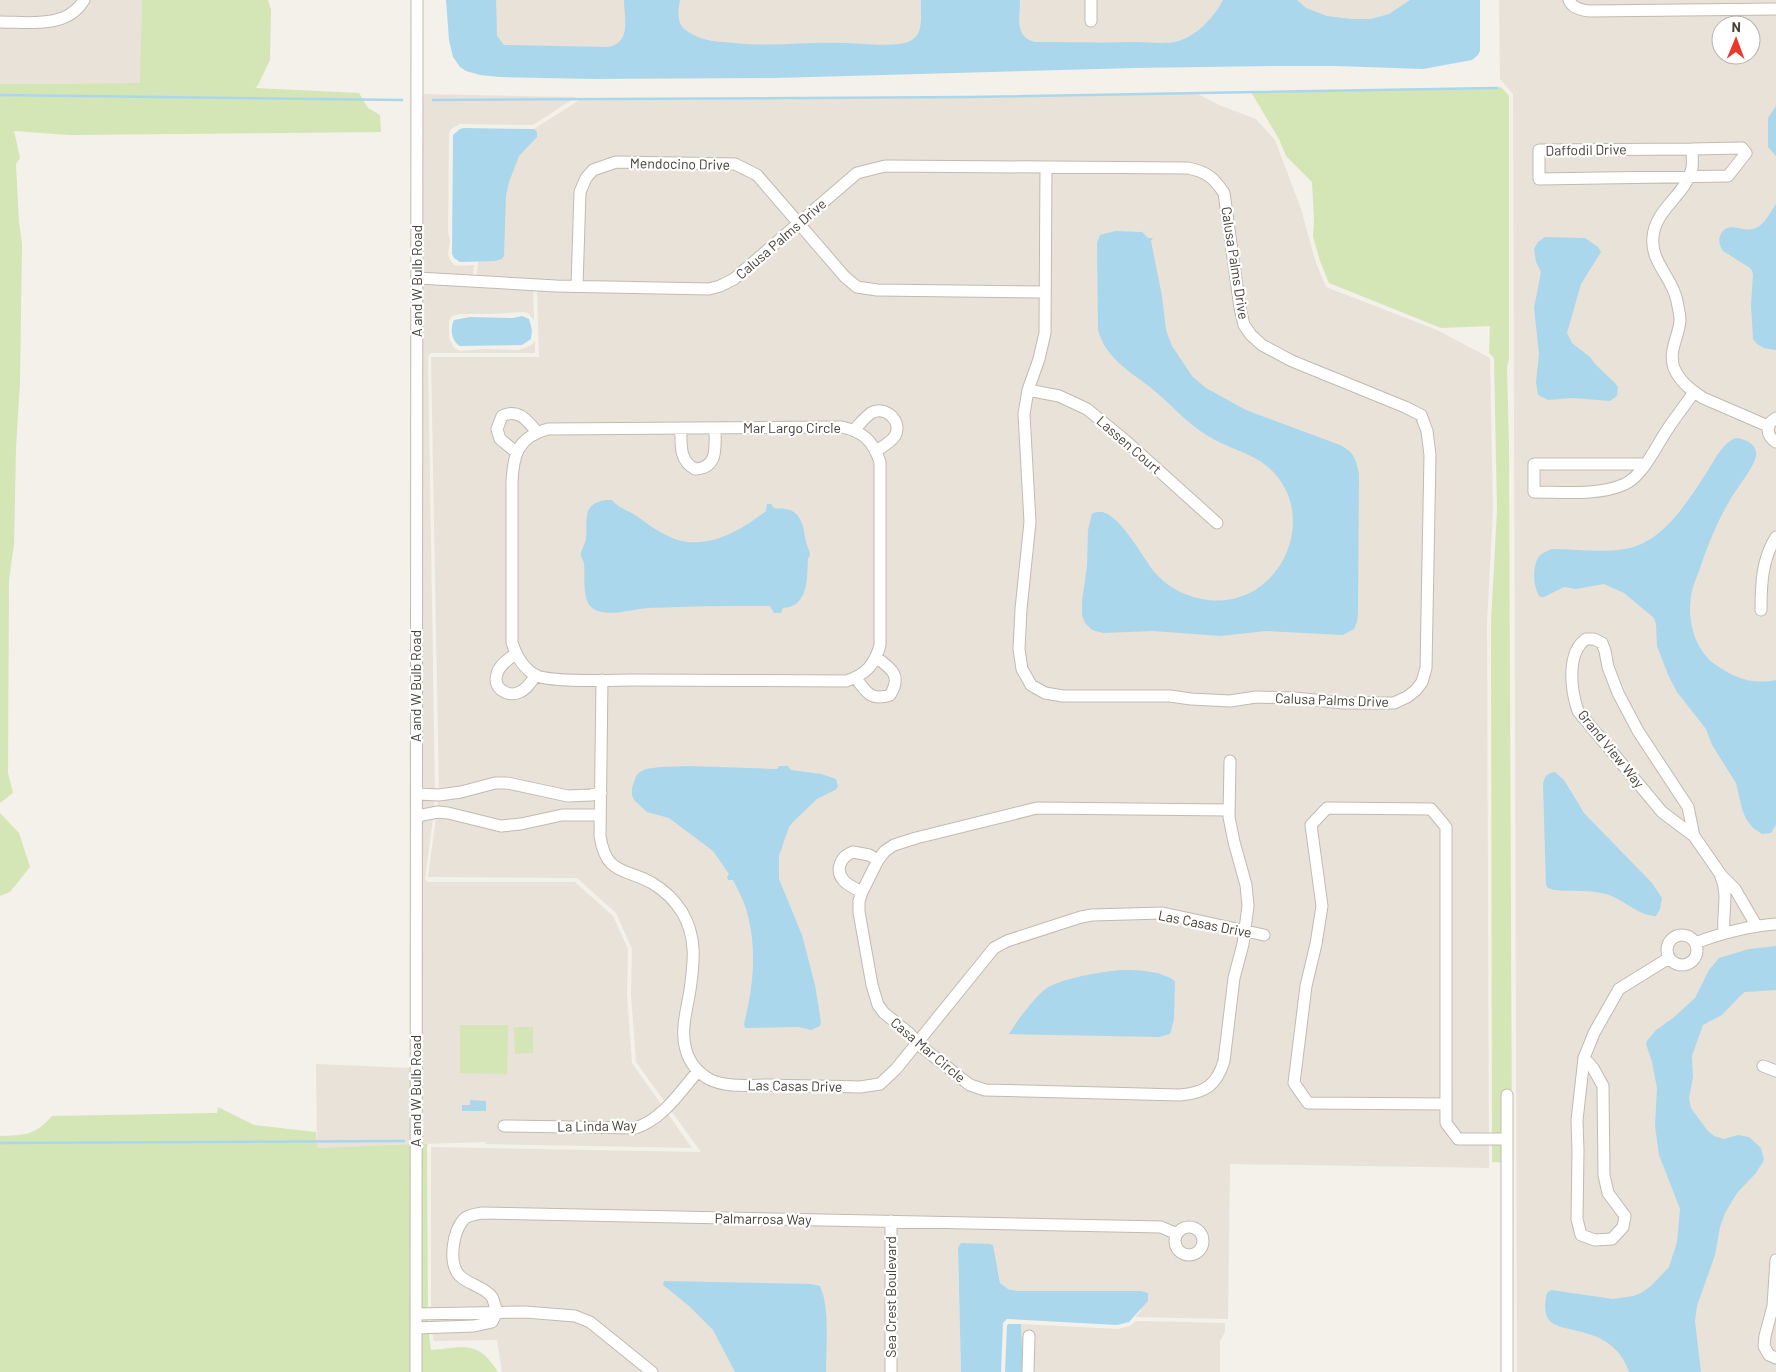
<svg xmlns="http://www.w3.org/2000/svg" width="1776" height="1372" font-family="Barlow,sans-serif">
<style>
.residential{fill:#e8e2d9;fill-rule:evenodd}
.green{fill:#d4e5b6}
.water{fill:#abd7ec}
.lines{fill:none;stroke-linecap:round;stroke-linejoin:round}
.stream{stroke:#abd7ec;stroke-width:2.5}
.minor-casing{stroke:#c2bab0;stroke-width:13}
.minor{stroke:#fff;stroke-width:11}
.labels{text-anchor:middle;stroke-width:4.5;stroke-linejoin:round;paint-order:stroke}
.street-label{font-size:14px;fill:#484139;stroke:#fff}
</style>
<rect width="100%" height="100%" fill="#f4f0ea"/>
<path class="residential" d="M0,0H142L141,83L0,84Z
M476,0H1451L1446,39L478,56Z
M1499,0H1776V1372H1517L1513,94L1500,79ZM1721,25H1751V55H1721Z
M1194,92L1219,105L1256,119L1275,140L1301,209L1316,263L1326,287L1437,330L1490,358L1493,510L1487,622L1489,1168L1230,1164L1228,1319L1135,1317L1141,1311V1291H1017L1008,1289L1000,1283L998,1270L958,1248L961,1372H502L497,1340L434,1341L431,1327V1147L701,1152L636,1062L631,994L632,949L616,913L577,878L428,877L439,795L431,357H539L537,285L476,281L487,179L534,129L581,99L968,97Z
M424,94L576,97L533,125L460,124L451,129L449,134L448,232L450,241L448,254L450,260L454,265L459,266L474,265L472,281L533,289L534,320L528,313L523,312L492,314H460L452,316L449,321V338L454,348L460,351L485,349L518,350L530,346L535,341V353H431L428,356L435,792L434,811L425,879L428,882H575L613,916L628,949L627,994L632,1063L692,1148L485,1144L486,1142L421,1144L422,124Z
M316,1064L412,1068V1144L317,1148Z
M1136,1321L1225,1323V1332L1220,1341V1372H1023L1021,1324L1117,1329L1130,1326Z"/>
<path class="green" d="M142,0H268L271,10L270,60L258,85L255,88L359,93L368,108L380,115L381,132L69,135L14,131L20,158L16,164L19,222L22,244L20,382L16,448L14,544L9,580L8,773L13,793L0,803V84L140,83Z
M1501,87L1509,96V359L1507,367L1509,448L1512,1163L1492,1162L1491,622L1497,510L1494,358L1489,353L1490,326L1441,328L1329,283L1320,261L1313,236L1314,220L1312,182L1286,156L1279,139L1251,92Z
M0,813L19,833L30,867L10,892L0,896Z
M460,1025H508L507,1074L460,1073Z
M514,1027H533V1053L515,1054Z
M218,1107L254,1125L316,1132L317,1148L412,1144L411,1372H0V1136C24,1135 35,1136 52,1116L217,1113Z
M421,1144H428L427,1147L428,1327L431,1350C464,1348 477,1339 498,1372H421Z"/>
<path class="water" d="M446,0H496L497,36L504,45L608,47C632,42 624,18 624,0H680C678,11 676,24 687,31C700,41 719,42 735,43C770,47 806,42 842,43C858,43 897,48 910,41C925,34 920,14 921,0H1020C1020,17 1014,37 1035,42C1069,42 1102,43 1136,42C1148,42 1163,44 1175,42C1196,37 1213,19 1223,0H1297L1306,8L1327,16L1351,19H1371L1389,14L1410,0H1480V51L1478,55L1472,60L1423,69L1336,66H1272L1134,68L775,78L592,79L500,77L480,75L466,71L460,67L453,57L449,40Z
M1776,106V156L1768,147V118Z
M464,128L534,129L537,132V137L519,156L509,182L506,196L504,256L502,259L495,261L460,262L454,258L452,254L453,135L460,129Z
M1776,204V350H1775L1764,348L1757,344L1753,339L1751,306L1753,274L1751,269L1747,266L1723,251C1720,246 1718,241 1720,236C1727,218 1744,234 1756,228C1764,225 1771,211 1776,204Z
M1115,231L1142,232L1148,238H1153L1151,241L1162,296L1166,330L1172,346L1192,376L1206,388L1246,410L1340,445C1354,452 1356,459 1359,474L1358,614L1357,622L1354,629L1343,635L1266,631L1221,636L1153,631L1103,633L1092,630L1085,623L1082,615V601L1087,566L1088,530L1092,514C1115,499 1144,563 1158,576C1172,590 1188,597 1208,600C1280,609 1323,515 1268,467C1250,452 1227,448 1208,436C1186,423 1170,403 1150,387C1129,371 1105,357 1098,330L1097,243L1100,235Z
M1545,237L1585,238L1598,247L1601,252L1581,284L1567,333L1572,343L1590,357L1596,365L1614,382L1618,387L1617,396L1610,401L1573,398L1548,400L1538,395L1536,382L1539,354L1534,308L1541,272L1536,262L1534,249L1538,242Z
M522,316L529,319L532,330L531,339L522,345L460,346C451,341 450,328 454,320L470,317L513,318Z
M1736,438C1746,439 1758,445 1756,456C1754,468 1735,490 1729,502C1717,522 1708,545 1700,568C1697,577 1692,587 1691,597C1687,620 1695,651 1716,665C1734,678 1753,685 1776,680V825L1771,833L1762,834L1753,828L1746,819L1742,809L1736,783L1712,745L1706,729L1677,692L1669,677L1657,646L1656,624L1654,618L1624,593L1604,584L1576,589L1564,587L1544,597H1540C1533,588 1532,568 1538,558C1541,553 1547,551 1552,549C1576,549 1601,553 1625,549C1663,543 1688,501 1707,472C1715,460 1722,443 1736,438Z
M606,500H612C618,508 630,511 638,517C650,526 663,535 678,540C710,549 742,530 766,511L767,504H771L774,508C778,509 782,508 786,509C804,512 803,531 807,545C808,549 810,550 810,556L808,558C807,577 809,607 783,608L781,613H774L770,606C729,606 688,606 648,608C633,609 616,615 602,612C579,609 586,580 584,564C584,559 580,558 581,553C582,548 585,544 586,539C587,529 585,517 589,509C593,503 599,501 606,500Z
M689,766L777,769L779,766H788L791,770L821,774L836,779L838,787L835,790L817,799L793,822L789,827L779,856V879L802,935L815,985L821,1022L820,1026L811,1030L799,1027L745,1028L744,1024C753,989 757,951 748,916C745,903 739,892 733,880H728L727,877L729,874L713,851L669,818L647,812L634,800L632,795V788L636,776L640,772L646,769L660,767Z
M1555,772L1564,780L1584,813L1652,883L1662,898L1660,909L1656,916C1642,917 1623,900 1609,895C1592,889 1572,892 1554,890L1548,888L1546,885L1543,785C1544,778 1546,773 1555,772Z
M1776,946V990L1745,992L1741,995L1722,1015L1703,1025L1692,1056L1693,1077L1689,1098L1691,1108L1707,1130L1714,1136L1724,1139L1738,1135L1749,1137L1761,1148L1764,1160L1756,1173L1737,1193L1725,1213L1720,1227L1715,1255L1697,1306L1695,1321L1701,1372H1629C1620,1345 1599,1335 1573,1330C1566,1328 1557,1327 1551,1322C1543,1315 1545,1302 1547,1293L1551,1290L1613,1299L1633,1296L1641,1293L1651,1286L1669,1267L1677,1242L1680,1209L1659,1155L1655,1126L1657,1088L1652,1062L1646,1044L1647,1041L1656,1030L1673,1018L1695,998L1709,970L1719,958L1749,949Z
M1120,970C1138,970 1159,970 1175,981L1174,1020L1170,1034L1159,1037L1009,1034C1016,1022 1036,995 1047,988C1063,978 1100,972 1120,970Z
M470,1100L486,1101V1111H462V1105H470Z
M961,1243L989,1244L993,1245L1000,1283L1008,1289L1017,1291H1141L1148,1293V1301L1129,1322L1117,1325L1007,1319L1003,1323L1001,1372H961L958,1248Z
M664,1281L810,1284L820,1286C830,1307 826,1348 826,1372H735L713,1330L689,1306L663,1285Z
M1009,1324H1021L1023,1372H1005L1007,1325Z"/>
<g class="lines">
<path class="stream" d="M0,95L402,100
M433,100L968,97L1497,88
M0,1143L404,1141"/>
<defs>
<path id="minor" d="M1091,0V21
M1569,0C1572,8 1581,10 1589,11L1776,9
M0,22C29,22 67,29 84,0
M1692,149L1742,148L1746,153L1728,176L1539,179V150L1692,149C1692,155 1693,162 1692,168C1686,195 1655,209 1653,237C1650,262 1673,278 1677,301C1678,307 1680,314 1680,320C1679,337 1668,350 1674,368C1680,382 1691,390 1703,398L1768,426
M418,278L556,286L709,289L720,286L734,279L857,173L885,166L1188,168C1207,172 1213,177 1224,193L1240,308L1244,325L1251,335L1262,345L1292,361L1405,407L1421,415L1427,431L1430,455L1426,668L1422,682L1416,690L1407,697L1394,703H1344L1295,698L1256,697L1230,701L1191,699L1170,696H1063L1045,693L1031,685L1022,669L1019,649L1021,609L1030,522L1024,414L1028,390L1039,359L1045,333L1046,167
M577,286L580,192L586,178L593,170L616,162L735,164L757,175L845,277L857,287L877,290L1045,292
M1028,390L1059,396L1087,409L1127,442L1217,523
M1776,418C1766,424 1765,435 1776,442
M842,427C864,432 873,441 880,462V645C875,664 866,675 846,681C775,681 704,680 633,680C613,680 550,683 535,675C522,667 516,656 512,642V483C513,454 518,437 548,429Z
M681,428C681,444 679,461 695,469C719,468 715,446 715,428
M854,430C859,425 865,417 871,413C885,405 903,421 895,436C891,442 882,447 876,451
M516,452L500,439L497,429L502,416C518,408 527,420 537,432
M1645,464H1534V492C1563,492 1598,496 1625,484C1644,475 1657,444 1669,427C1677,415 1686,404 1694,392
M1761,610C1761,584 1762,559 1776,537
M515,654C509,659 499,665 497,674C492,688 508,698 520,692C527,689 532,681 536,675
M856,678C866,693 872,701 890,695C902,676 892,669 877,658
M602,680L600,836C606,875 625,868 652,883C664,890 675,901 682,912C697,937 694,962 690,990C687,1009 680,1031 686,1050C689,1062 698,1073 709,1079C726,1088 750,1085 769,1085C799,1086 830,1086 860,1087L880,1084L896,1069L994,948L1007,941L1081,917L1092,915L1163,913L1264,935
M417,794L439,795L461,792L495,783H507L568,796L591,795L601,793
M1229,810L1037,808L916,838L894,845L885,851L878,860L862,892L859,901V912L872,985L878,1005L884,1013L910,1034L917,1043L962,1079L970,1085L985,1090L1180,1095C1205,1093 1217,1085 1224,1061L1234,978L1243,944L1248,906L1246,885L1234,842L1229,817L1230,761
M417,816L438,812L448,813L501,826L521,824L562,815H600
M1694,836L1662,812L1578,711C1571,691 1566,653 1586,639H1594L1602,643L1605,651L1608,667L1618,693L1638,731L1688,807L1694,836L1721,875L1735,889L1756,925
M1721,877C1729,894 1722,914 1724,933
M862,892C856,889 849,886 844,881C834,870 841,856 853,852L869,855L878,860
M1667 950a15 15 0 1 1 30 0a15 15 0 1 1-30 0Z
M1695,943C1722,933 1748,926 1776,924
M1584,1058L1593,1068L1603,1086L1604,1175L1608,1193L1625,1216L1623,1227L1612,1239L1595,1240L1581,1235L1577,1219L1578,1151L1577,1120L1584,1058L1594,1033L1619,989L1669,958
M1763,1066L1776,1071
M1446,1104L1308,1103L1294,1083L1306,986L1316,944L1322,906L1311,825L1327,808L1431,809L1446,827V1123L1458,1139H1507
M504,1126L635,1128C662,1120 680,1092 698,1071
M891,1221V1372
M1175 1241a14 14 0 1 1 28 0a14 14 0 1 1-28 0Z
M1776,1260L1773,1306L1765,1336L1764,1346L1769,1355L1776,1358
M497,1312C495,1307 494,1301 492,1297C484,1286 468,1285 459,1275C448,1262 453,1231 464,1219C468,1215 476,1214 482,1213L1161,1227L1177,1234
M416,1314L525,1312L575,1316L590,1322L652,1372
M416,1328L474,1326L492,1322L497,1312
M416,1372L417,0
M1028,1372L1029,1336
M1507,1372V1095"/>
</defs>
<use href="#minor" class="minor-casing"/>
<use href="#minor" class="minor"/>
</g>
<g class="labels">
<g class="street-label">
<text transform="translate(1586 150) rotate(-1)" y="5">Daffodil Drive</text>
<text transform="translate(680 164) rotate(1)" y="5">Mendocino Drive</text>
<text transform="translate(781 239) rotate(-41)" y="5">Calusa Palms Drive</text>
<text transform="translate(1235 263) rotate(81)" y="5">Calusa Palms Drive</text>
<text transform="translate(417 281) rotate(-90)" y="5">A and W Bulb Road</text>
<text x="792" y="433">Mar Largo Circle</text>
<text transform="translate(1129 445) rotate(41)" y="5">Lassen Court</text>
<text transform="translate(416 686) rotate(-90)" y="5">A and W Bulb Road</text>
<text transform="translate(1332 700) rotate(2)" y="5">Calusa Palms Drive</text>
<text transform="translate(1611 749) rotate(51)" y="5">Grand View Way</text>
<text transform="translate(1205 924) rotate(11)" y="5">Las Casas Drive</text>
<text transform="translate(928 1050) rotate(40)" y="5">Casa Mar Circle</text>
<text transform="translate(795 1086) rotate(1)" y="5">Las Casas Drive</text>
<text transform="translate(416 1091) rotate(-90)" y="5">A and W Bulb Road</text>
<text transform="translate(597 1126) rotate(-1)" y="5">La Linda Way</text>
<text transform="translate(763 1219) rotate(1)" y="5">Palmarrosa Way</text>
<text transform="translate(891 1297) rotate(-90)" y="5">Sea Crest Boulevard</text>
</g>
</g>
<g transform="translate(1736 40) rotate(1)"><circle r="24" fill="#ffffff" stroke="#b6b3b0"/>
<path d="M0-4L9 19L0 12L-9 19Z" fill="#ec3829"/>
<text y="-8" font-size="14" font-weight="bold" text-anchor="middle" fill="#484139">N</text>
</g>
</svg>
